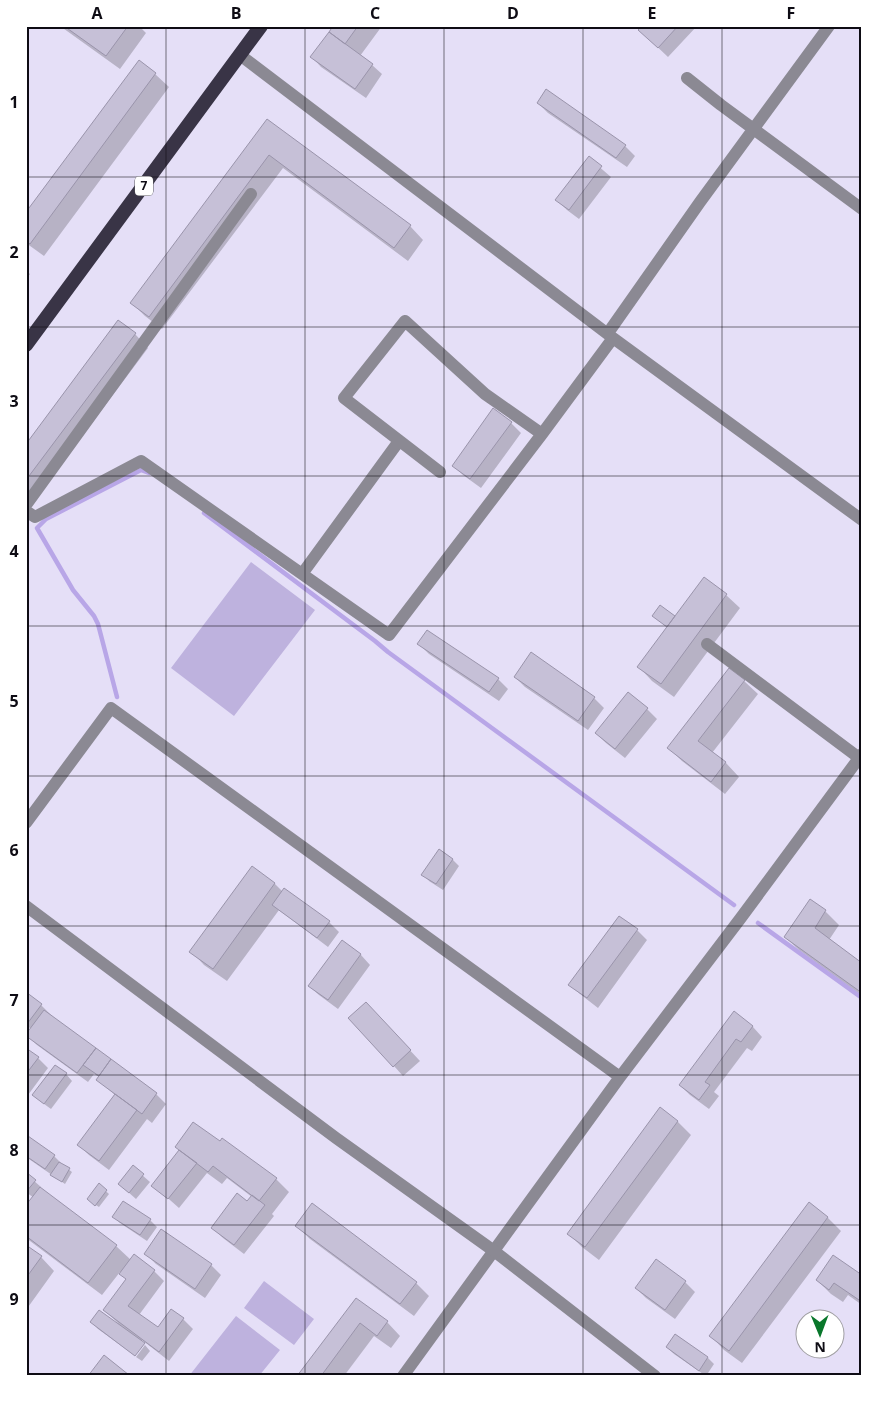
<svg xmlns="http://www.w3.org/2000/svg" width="888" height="1402" font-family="'Open Sans',sans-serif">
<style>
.green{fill:#beb2de}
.shadow{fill:#0003}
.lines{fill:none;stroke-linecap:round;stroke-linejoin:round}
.stream{stroke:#b8a6e7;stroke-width:4.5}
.building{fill:#c6c0d7;stroke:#9a94ab}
.minor{stroke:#8b8993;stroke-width:12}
.tertiary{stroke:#8b8993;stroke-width:12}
.trunk{stroke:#393446;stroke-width:14}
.grid{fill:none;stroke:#0e0c14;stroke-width:1;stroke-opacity:0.55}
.labels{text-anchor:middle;stroke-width:4.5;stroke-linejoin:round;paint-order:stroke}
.shield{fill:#fff;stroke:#56555a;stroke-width:1}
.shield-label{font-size:12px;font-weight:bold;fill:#0e0c14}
.neatline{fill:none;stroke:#0e0c14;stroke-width:2}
.grid-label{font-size:16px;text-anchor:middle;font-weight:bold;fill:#0e0c14}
</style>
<rect width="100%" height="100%" fill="#e5dff7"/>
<path class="green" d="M251,562L315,610L234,716L171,668Z
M264,1281L314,1319L294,1345L244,1308Z
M236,1316L280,1350L259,1376H189Z"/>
<path class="shadow" d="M60,26H139L146,33L120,69Z
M335,26H382L360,56L372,65L382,74L366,98L321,67L312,57Z
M644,26H697L668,57L650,40Z
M139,62L155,74L169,87L44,256L26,243V214Z
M538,103L625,146L635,156L627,167L548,113Z
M267,121L410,226L423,240L408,261L283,168L162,329L145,316L132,303Z
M589,158L611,177L579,219L567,210L557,200Z
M26,271L30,274L26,279Z
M135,334L148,348L36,498L26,491V446Z
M511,423L521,433L481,488L463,475L453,465Z
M704,579L726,595L740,608L674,697L652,681L639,667Z
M419,644L498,679L508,689L499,701L429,654Z
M729,669L744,681L758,694L712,753L726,763L739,777L725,794L682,761L669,748Z
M515,677L594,698L604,708L588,730L525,687Z
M647,709L657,719L625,758L606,743L596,733Z
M439,851L453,860L459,866L443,890L429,881L423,874Z
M252,868L275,884L283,892L329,922L339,932L328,947L279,910L227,981L204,965L191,951Z
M810,901L825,911L839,925L829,940L862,965V996L799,950L785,937Z
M637,930L647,940L598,1008L580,994L570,985Z
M342,942L361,955L370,965L338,1009L319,995L309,986Z
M26,994L41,1005L54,1018L156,1094L166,1104L152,1123L147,1119L109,1170L89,1155L79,1145L115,1095L98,1080L99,1077L94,1074L88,1082L37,1045L27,1035L31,1029L26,1025Z
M734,1013L753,1027L762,1037L752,1051L747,1048L714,1092L719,1096L709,1109L690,1095L680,1085Z
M376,1014L420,1061L403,1076L394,1066Z
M26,1049L38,1058L48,1068L28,1095L26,1093Z
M66,1074L72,1081L51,1109L40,1101Z
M660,1109L678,1122L691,1135L599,1260L582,1247L569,1234Z
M26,1140L54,1156L61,1163H60L72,1172L65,1184L26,1157Z
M180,1150L276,1179L289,1192L272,1214L274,1216L244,1254L223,1238L213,1228L247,1202L252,1197L227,1178L222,1184L207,1173L179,1208L153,1185Z
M133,1167L150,1182L136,1199L119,1184Z
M26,1174L41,1187L40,1189L116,1246L131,1260L134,1256L154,1271L164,1281L139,1315L158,1329L183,1319L193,1329L169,1361L142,1340L134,1355L98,1329L92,1322L116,1324L118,1323L104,1310L127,1280L120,1272L102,1295L26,1238V1207L34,1198L26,1192Z
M99,1185L109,1194L99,1207L91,1202Z
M124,1202L150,1220L157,1227L147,1241L120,1223L114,1217Z
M809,1204L828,1218L841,1231L742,1363L724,1350L711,1336Z
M297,1226L416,1283L429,1296L414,1316L310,1239Z
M26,1247L41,1257L54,1271L26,1310Z
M146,1254L211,1265L221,1275L205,1298L156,1264Z
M657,1261L685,1282L695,1292L675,1319L646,1298L636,1288Z
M862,1277V1305L848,1295L843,1302L831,1294L817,1280Z
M357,1300L387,1322L400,1336L391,1348L374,1336L344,1376H299Z
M676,1335L708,1358L714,1364L706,1376L674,1354L667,1347Z
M145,1345L150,1351L142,1361L136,1357Z"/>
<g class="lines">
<path class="stream" d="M204,513L375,641L388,652L734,905
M117,697L98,624L94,616L73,590L37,528L46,519L141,470L149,473
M758,923L862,998"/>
</g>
<path class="building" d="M64,26H128L106,56Z
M333,26H358L345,44L329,32Z
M642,26H678L658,48L638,30Z
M329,32L373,64L355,89L310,57Z
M139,60L156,73L30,244L26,241V212Z
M546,89L626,145L616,158L537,103Z
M267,119L411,225L394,248L269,155L149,317L130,303Z
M589,156L602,166L569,210L555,200Z
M118,320L136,333L26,480V444Z
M493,408L512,422L470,479L452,466Z
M704,577L727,594L661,684L637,667Z
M660,605L675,616L667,627L652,616Z
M427,630L499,678L489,692L417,644Z
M531,652L595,697L578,721L514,677Z
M729,668L745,680L698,741L726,762L711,782L667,748Z
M628,692L648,708L615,749L595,733Z
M439,849L453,859L436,884L421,875Z
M252,866L275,883L213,969L189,952Z
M284,888L330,921L317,938L272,905Z
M810,899L826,910L815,928L862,963V993L784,937Z
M619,916L638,929L587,998L568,985Z
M342,940L361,954L328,1000L308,986Z
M26,992L42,1004L27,1024L26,1023Z
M366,1002L411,1050L393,1067L348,1018Z
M44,1010L96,1048L77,1073L26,1036V1034Z
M734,1011L753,1026L741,1042L736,1039L705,1082L710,1085L699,1100L679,1085Z
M26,1048L39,1057L26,1074Z
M96,1048L111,1059L99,1076L83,1065Z
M111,1059L157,1093L142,1114L96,1080Z
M55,1065L67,1073L44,1104L32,1095Z
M115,1094L137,1110L99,1161L77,1145Z
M660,1107L678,1121L585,1247L567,1234Z
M193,1122L220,1141L222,1138L277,1178L259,1201L213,1166L208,1172L175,1147Z
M28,1136L55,1155L45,1169L26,1156V1138Z
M179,1150L197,1163L168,1199L151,1186Z
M59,1162L70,1168L62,1182L50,1175Z
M133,1165L144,1174L129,1193L118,1184Z
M26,1172L36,1180L26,1192Z
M99,1183L107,1190L95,1206L87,1199Z
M40,1187L117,1245L88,1283L26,1236V1205Z
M237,1193L247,1201L252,1195L265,1205L234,1245L211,1228Z
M123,1201L151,1219L140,1235L112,1217Z
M809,1202L828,1217L729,1351L709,1336Z
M312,1203L417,1282L400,1304L295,1226Z
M161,1229L212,1264L195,1289L144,1254Z
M26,1245L42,1256L26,1278Z
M134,1254L155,1270L128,1306L158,1327L171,1309L184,1318L159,1352L103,1310L126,1279L119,1274Z
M833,1255L862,1275V1302L834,1283L829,1290L816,1280Z
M656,1259L686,1281L665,1310L635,1288Z
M356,1298L388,1321L377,1336L360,1323L321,1376H297Z
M99,1310L145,1343L135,1356L90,1322Z
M675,1334L708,1357L699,1371L666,1347Z
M104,1355L129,1375V1376H88Z"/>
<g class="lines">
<path class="minor" d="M240,55L613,338L862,520
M687,78L721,105L862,209
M608,333L700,202L829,26
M440,472L344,398L405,321L485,394L542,434
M26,505L251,194
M26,511L35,517L141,461L389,635L542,434L613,338
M302,574L399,441
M707,644L862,760
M26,823L111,708L620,1077
M403,1376L620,1077L740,919L862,754"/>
<path class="tertiary" d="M26,906L336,1138L494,1251L655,1376"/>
<path class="trunk" d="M26,345L261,26"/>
</g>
<path class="grid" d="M166,26V1376M305,26V1376M444,26V1376M583,26V1376M722,26V1376M26,177H862M26,327H862M26,476H862M26,626H862M26,776H862M26,926H862M26,1075H862M26,1225H862"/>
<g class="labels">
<rect class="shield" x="135" y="176.5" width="18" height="19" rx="4"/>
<g class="shield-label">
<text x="144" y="190">7</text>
</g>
</g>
<rect width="888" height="1402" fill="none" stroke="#ffffff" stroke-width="55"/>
<g transform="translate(820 1334) rotate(179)"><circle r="24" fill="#ffffff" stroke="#9f9ea1"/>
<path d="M0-4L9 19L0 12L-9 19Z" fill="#09772b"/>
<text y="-8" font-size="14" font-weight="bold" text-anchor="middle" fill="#0e0c14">N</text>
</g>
<rect x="28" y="28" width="832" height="1346" class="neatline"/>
<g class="grid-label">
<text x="97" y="19">A</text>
<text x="236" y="19">B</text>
<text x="375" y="19">C</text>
<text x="513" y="19">D</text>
<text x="652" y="19">E</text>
<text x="791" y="19">F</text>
<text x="14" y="108">1</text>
<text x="14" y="258">2</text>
<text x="14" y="407">3</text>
<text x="14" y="557">4</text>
<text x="14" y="707">5</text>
<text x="14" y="856">6</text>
<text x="14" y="1006">7</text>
<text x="14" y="1156">8</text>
<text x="14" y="1305">9</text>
</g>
</svg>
